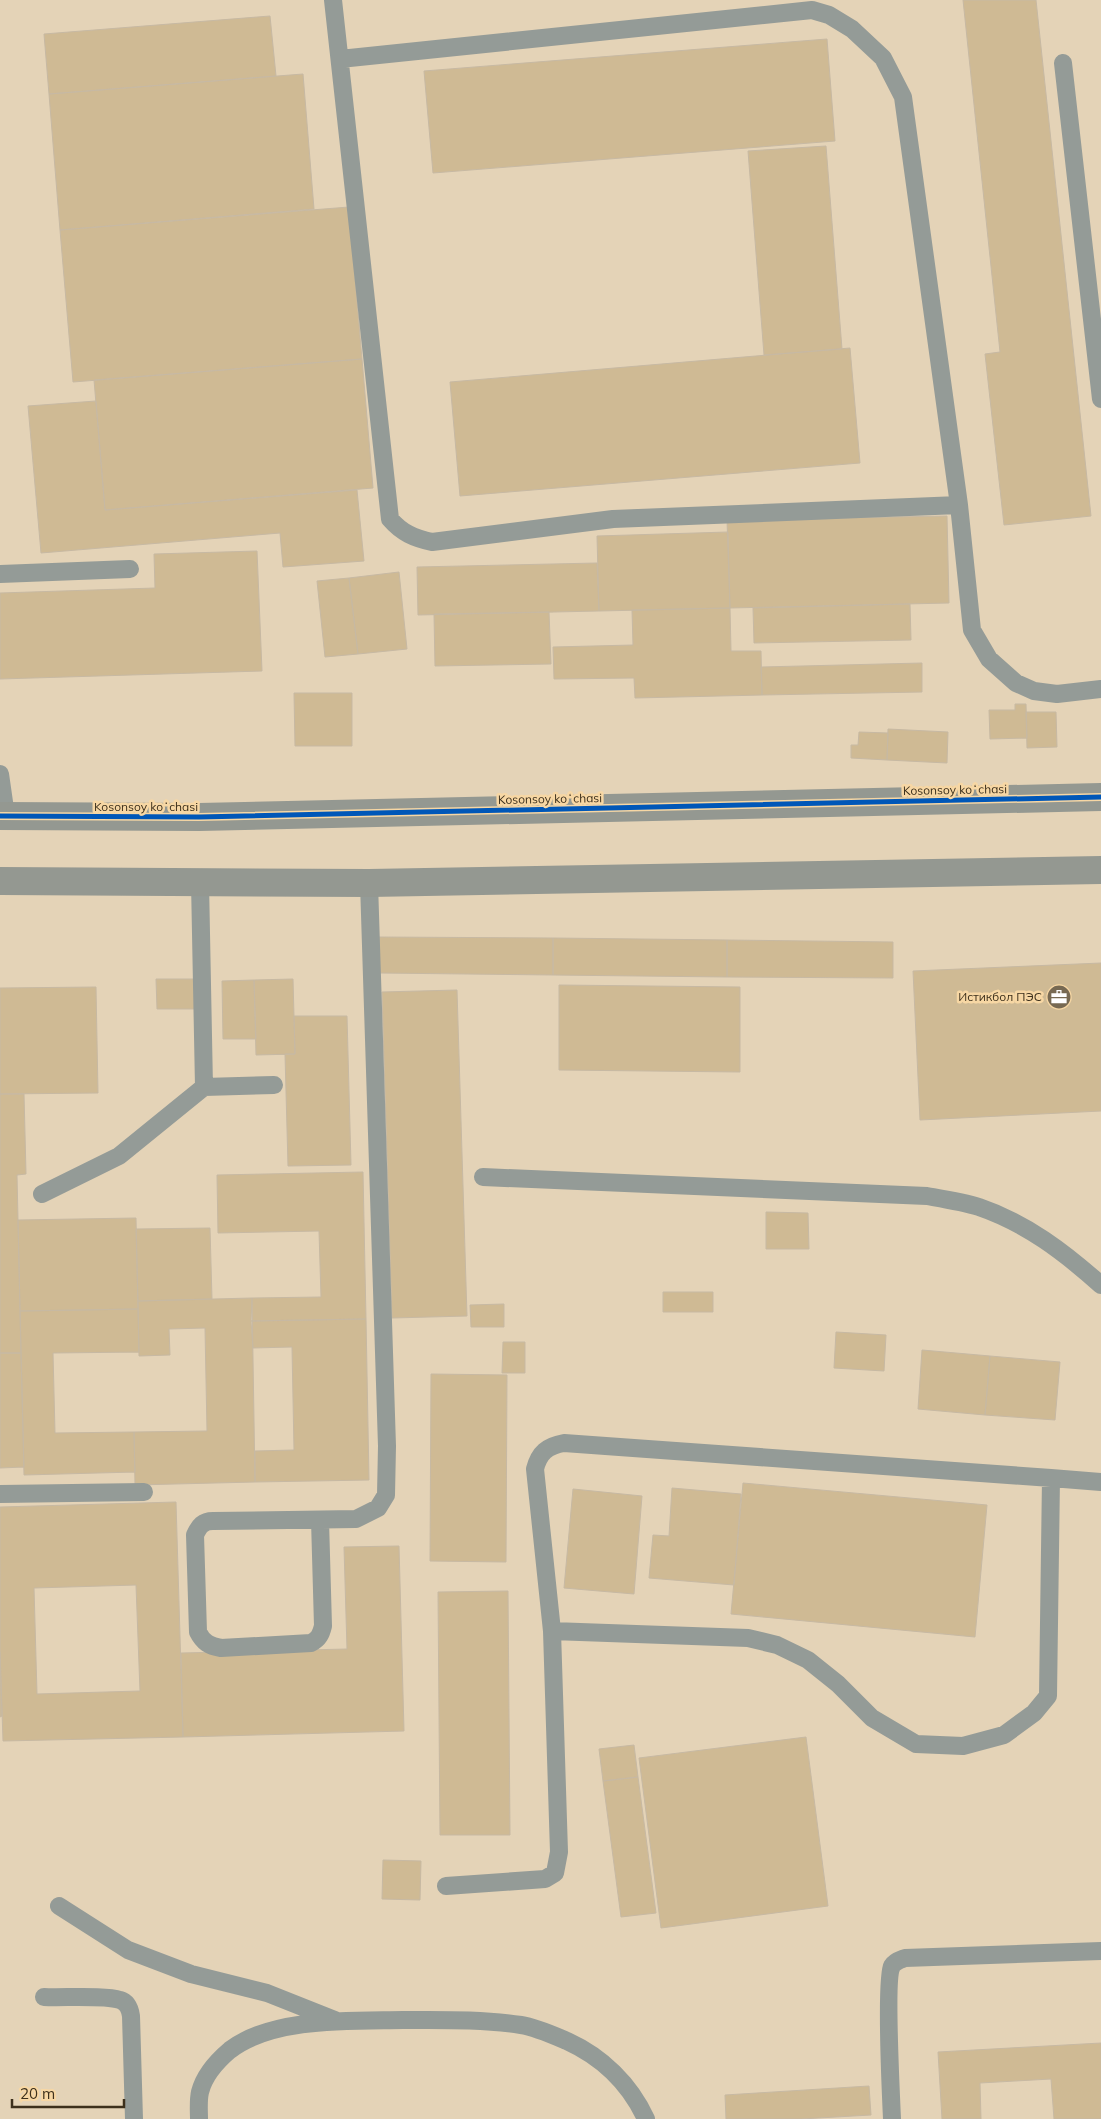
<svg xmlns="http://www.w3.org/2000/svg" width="1101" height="2119" font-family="Mulish,sans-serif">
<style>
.building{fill:#cfba94;stroke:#c7b9a3;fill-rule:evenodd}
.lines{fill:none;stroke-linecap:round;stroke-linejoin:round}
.lane{stroke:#949b97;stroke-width:18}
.secondary{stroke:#949891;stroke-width:28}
.cycleway-casing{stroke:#f7d7a4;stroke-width:8}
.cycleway{stroke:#0057b8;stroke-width:5}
.labels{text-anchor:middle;stroke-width:5;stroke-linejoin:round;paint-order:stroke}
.street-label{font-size:12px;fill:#3d301c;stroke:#f7d7a4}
.poi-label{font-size:12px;fill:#3d301c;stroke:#f7d7a4;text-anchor:end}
</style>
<rect width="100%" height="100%" fill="#e4d3b7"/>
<path class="building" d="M963,0H1036L1091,516L1004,525L985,354L1000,352Z
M270,16L276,76L49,94L44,34Z
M827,39L835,141L433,173L424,71Z
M303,74L314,209L60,230L49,94Z
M826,146L842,349L764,355L748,151Z
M349,207L362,359L73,382L60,230Z
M850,348L860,463L460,496L450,382Z
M362,359L373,488L105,510L94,380Z
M96,401L105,510L357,490L364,561L283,567L280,533L41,553L28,406Z
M947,516L949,603L730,608L727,520Z
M728,532L730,608L599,611L597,536Z
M257,551L262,671L0,679V593L155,588L154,554Z
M597,563L599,611L418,615L417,567Z
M399,572L407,649L358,654L349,578Z
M349,578L358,654L325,657L317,581Z
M910,604L911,640L754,643L753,608Z
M730,608L731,651H761L762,695L635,698L634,678L554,679L553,647L633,645L632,610Z
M549,612L551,664L435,666L434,614Z
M922,663V692L762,695L761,667Z
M294,693H352V746H295Z
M1015,704H1026L1027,738L990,739L989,710H1015Z
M1026,712H1056L1057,747L1027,748Z
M888,729L948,732L947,763L887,760Z
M859,732L888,733L887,760L851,758V745H858Z
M379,937L553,938V975L379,973Z
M553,938L727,940V977L553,975Z
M727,940L893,942V978L727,977Z
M1101,963V1111L920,1120L913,971Z
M156,979H195V1009H157Z
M293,979L295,1054L256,1055L254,980Z
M254,980L256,1039H223L222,981Z
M559,985L740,987V1072L559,1070Z
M96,987L98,1093L0,1094V988Z
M457,990L467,1316L392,1318L382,992Z
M294,1016H347L351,1165L288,1166L285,1054H295Z
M0,1094H24L26,1174L17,1175L21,1353H0Z
M363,1172L366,1319L251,1321L252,1298L321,1297L319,1231L218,1233L217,1175Z
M766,1212L808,1213L809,1249H766Z
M136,1218L138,1309L20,1311L18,1220Z
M210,1228L212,1299L138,1301L136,1229Z
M663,1292H713V1312H663Z
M252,1298L255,1482L135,1485L134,1432L207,1431L205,1328L169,1329L170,1355L139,1356L138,1301Z
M504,1304V1327H471L470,1305Z
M138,1309L139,1352L53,1353L55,1433L134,1432L135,1472L24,1475L20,1311Z
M366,1319L369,1480L255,1482V1451L294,1450L292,1347L253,1348L251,1321Z
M836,1332L886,1335L884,1371L834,1368Z
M503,1342H525V1373H502Z
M922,1350L990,1356L985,1415L918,1409Z
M0,1353H21L24,1467L0,1468Z
M990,1356L1060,1362L1055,1420L985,1415Z
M431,1374L507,1375L506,1562L430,1561Z
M743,1483L987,1505L975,1637L731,1614Z
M672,1488L741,1494L734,1585L649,1578L653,1535L669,1536Z
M573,1489L642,1496L634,1594L564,1588Z
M176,1502L183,1737L3,1741L0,1652V1507ZM136,1585L140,1691L37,1694L34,1588Z
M399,1546L404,1731L183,1737L181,1653L347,1649L344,1547Z
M508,1591L510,1835H440L438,1592Z
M0,1652L2,1716L0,1717Z
M806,1737L828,1906L661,1928L639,1758Z
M634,1745L638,1777L603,1781L599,1749Z
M638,1777L656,1913L621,1917L603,1781Z
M383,1860L421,1861L420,1900L382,1899Z
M1101,2043V2119H1054L1051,2079L980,2083L981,2119H942L938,2052Z
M869,2086L871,2115L801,2119H726L725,2095Z"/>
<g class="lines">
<path class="lane" d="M333,0L390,519C402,533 414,538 432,542L613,519L959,505
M340,59L812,10L829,15L852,29L883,58L903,97L959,505L972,630L989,659L1016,683L1034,691L1057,694L1101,689
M1063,63L1101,399
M0,574L130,569
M0,774L6,816
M204,1087L274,1085
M483,1177L927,1196C944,1199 963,1202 979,1207C1026,1223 1064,1252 1101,1285
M42,1194L119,1156L204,1087L200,882
M1051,1478L1048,1696L1034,1713L1004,1735L963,1746L916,1744L872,1718L838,1684L808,1660L777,1645L748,1638L552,1631L535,1469C539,1453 547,1446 564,1443L1051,1478L1101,1482
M0,1494L144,1492
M320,1520L323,1626C321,1634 319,1639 311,1643L221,1648C209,1646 203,1642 198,1632L195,1535C199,1526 203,1521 213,1521L356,1519L378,1508L386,1495L387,1446L369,883
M446,1886L545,1879L555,1873L559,1852L552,1631
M59,1906L128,1950L191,1974L267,1993L335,2020
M44,1997C62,1998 105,1995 120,2000C127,2002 130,2009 131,2016L134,2119
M199,2119C199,2111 198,2101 200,2092C204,2076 217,2061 230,2050C273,2017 352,2021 403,2020C442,2020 482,2019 521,2025C535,2027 553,2035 567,2041C602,2057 630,2084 646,2119
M892,2119C891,2096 885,1978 892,1966C895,1961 900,1960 905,1958L1101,1951"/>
<path class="secondary" d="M0,816L199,817L1101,797
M0,881L369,883L1101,870"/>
<defs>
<path id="cycleway" d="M0,816L199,817L1101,797"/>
</defs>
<use href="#cycleway" class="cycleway-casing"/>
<use href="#cycleway" class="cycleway"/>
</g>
<defs>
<symbol id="office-disc" viewBox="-11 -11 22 22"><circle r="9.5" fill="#776952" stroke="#f7d7a4"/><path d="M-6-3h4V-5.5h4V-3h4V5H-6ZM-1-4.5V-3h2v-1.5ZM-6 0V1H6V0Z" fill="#fff"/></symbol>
</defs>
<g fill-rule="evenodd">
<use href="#office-disc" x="1045" y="983" width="28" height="28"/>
</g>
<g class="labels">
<g class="street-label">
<text transform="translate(955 790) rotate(-1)" y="4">Kosonsoy koʻchasi</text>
<text transform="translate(550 799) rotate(-1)" y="4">Kosonsoy koʻchasi</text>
<text x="146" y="811">Kosonsoy koʻchasi</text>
</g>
<g class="poi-label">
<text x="1042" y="1001">Истикбол ПЭС</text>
</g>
</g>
<path d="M12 2099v8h112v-8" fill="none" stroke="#3d301c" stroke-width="2.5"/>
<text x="20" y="2099" font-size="15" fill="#3d301c" stroke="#f7d7a4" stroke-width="4" paint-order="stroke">20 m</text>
</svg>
